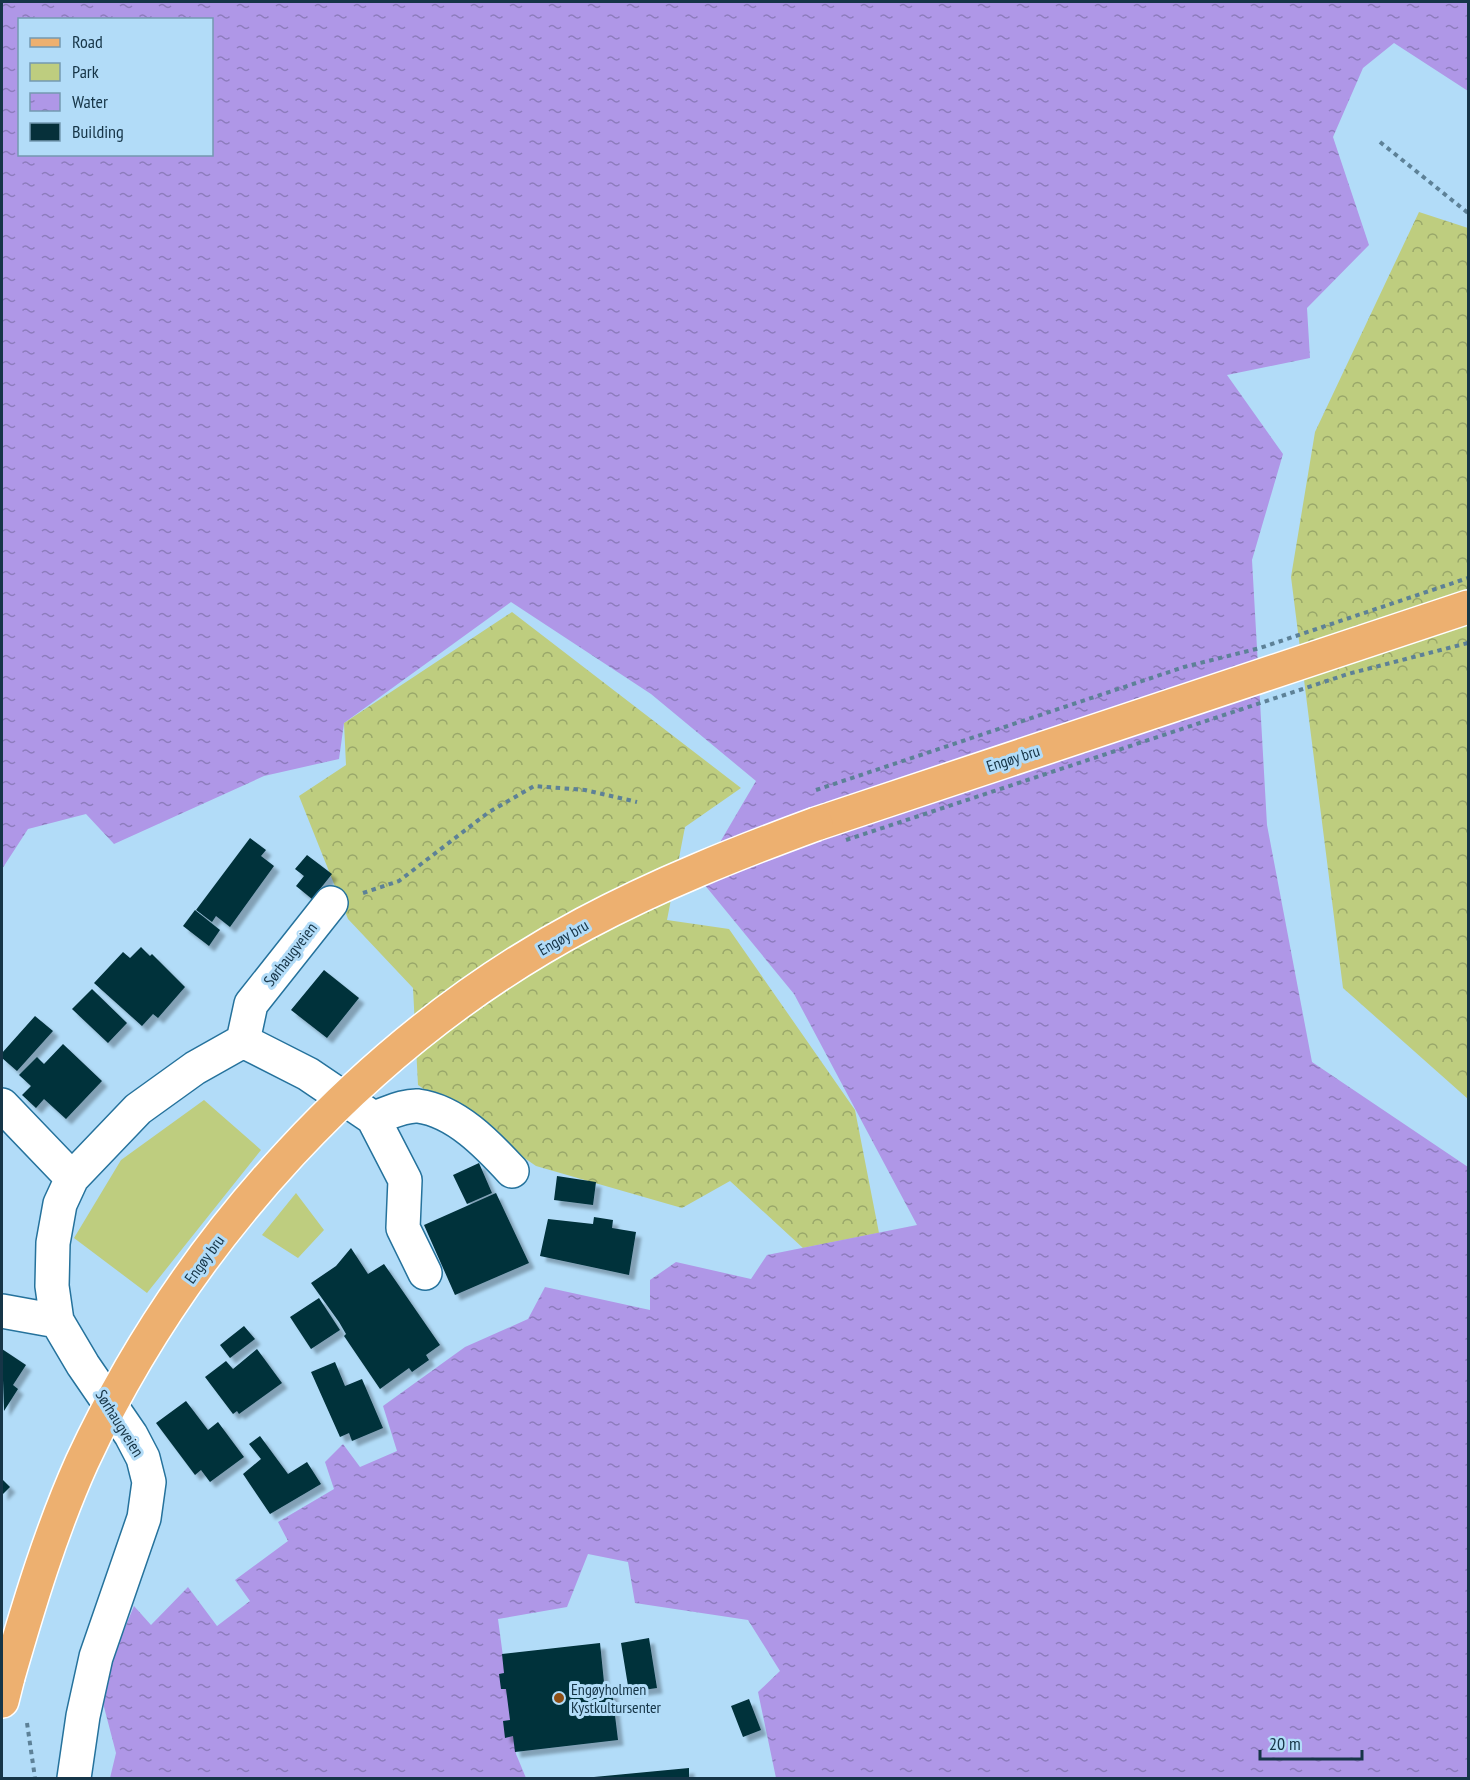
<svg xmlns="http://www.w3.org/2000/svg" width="1470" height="1780" font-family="'PT Sans Narrow',sans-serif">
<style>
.green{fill:#becd7f}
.forest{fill:url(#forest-crowns)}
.water{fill:url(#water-ripples);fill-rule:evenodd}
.building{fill:#06303a;filter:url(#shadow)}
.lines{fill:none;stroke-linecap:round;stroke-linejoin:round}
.minor-casing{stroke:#25729c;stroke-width:36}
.major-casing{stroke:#fff;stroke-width:36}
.path{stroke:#5d8197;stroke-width:4;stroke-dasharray:4.5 4.5;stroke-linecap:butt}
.minor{stroke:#fff;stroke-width:33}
.major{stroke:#edb070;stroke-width:33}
.major-bridge-casing{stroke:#fff;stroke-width:36;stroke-linecap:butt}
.path-bridge{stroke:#5d8197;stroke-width:4;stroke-dasharray:4.5 4.5;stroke-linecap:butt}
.major-bridge{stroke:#edb070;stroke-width:33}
.poi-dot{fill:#8e4f15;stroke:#b2dcf8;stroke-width:2}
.labels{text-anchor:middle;stroke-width:6;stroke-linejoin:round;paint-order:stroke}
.street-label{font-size:16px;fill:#163547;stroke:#b2dcf8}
.poi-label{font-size:16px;fill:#163547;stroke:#b2dcf8;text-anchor:start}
</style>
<defs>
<pattern id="forest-crowns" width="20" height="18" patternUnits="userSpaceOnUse" patternTransform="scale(1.5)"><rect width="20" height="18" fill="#becd7f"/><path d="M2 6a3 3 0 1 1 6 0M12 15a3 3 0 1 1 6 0" fill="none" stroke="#99a76a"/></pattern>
<pattern id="water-ripples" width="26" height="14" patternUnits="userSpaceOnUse" patternTransform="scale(1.5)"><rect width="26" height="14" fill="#af97e7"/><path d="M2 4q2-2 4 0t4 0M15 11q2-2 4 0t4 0" fill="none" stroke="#8d7cbd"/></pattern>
<filter id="shadow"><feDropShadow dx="5.5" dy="5.5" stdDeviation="1.5" flood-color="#0004"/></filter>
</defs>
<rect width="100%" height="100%" fill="#b2dcf8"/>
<path class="green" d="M204,1100L261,1150L147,1293L74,1238L121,1160Z
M296,1193L324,1230L298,1258L262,1235Z"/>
<path class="forest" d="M1419,212L1468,228V1099L1343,988L1291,577L1315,432Z
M512,612L741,788L685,827L667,920L729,929L855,1110L879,1233L803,1248L730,1181L682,1208L536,1166L418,1085L413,988L348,919L299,796L346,765L344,723Z"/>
<path class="water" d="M2,2H1468V91L1394,43L1363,68L1333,137L1369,245L1307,308L1310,358L1227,375L1283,454L1252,560L1267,825L1312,1062L1468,1167V1778H776L758,1692L780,1671L748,1620L635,1603L628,1562L588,1554L567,1607L498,1619L516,1754L526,1778H110L116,1753L103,1703L111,1661L134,1606L151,1625L188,1587L217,1626L250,1601L235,1580L288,1541L278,1522L334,1489L325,1462L343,1444L360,1467L397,1451L383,1406L465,1347L528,1319L545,1287L650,1310V1280L676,1262L751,1279L767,1255L917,1225L794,994L699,878L756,781L651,694L511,602L344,723L339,759L264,776L114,844L86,814L28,829L2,869ZM20,20H212V154H20Z"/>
<path class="building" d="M250,838L266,850L261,856L274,866L230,927L216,916L212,922L196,910Z
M307,855L332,874L312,899L296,886L304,876L295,869Z
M195,910L220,930L209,946L183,926Z
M141,947L150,956L152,954L185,987L158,1018L153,1014L142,1026L94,983L123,952L130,958Z
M324,970L359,998L327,1038L291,1010Z
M92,989L127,1023L108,1043L72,1009Z
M35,1016L53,1031L17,1071L2,1058V1053Z
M63,1044L102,1081L66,1119L44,1099L36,1108L22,1095L31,1086L19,1075L37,1057L44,1064Z
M479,1163L492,1193L467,1204L453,1175Z
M557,1176L596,1182L593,1205L554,1200Z
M496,1193L529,1263L455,1295L424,1225Z
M594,1217L613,1220L612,1228L636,1232L629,1275L540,1256L548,1219L593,1224Z
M351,1248L368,1274L384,1264L440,1345L426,1355L429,1360L412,1372L409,1368L380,1389L344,1336L346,1334L339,1322L311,1283L336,1266Z
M319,1298L340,1330L311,1349L290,1317Z
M244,1326L255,1339L230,1358L220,1345Z
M2,1349L26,1365L13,1385L18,1389L4,1411Z
M257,1349L282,1383L239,1414L237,1411L233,1414L205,1377L226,1361L233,1369Z
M335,1362L345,1386L362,1379L383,1428L352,1441L349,1433L340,1437L311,1372Z
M186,1401L208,1430L218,1422L244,1457L210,1482L201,1470L195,1475L156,1423Z
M260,1436L288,1474L307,1462L321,1484L270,1514L243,1474L261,1459L249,1444Z
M2,1479L10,1487L2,1495Z
M649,1638L657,1688L629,1692L621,1643Z
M600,1643L605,1692L612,1691L618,1740L515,1752L513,1736L505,1738L503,1721L510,1720L506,1689H501L499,1674L504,1673L502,1654Z
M749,1699L761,1730L743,1737L731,1706Z
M689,1768V1778H594V1777Z"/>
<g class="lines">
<defs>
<path id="minor" d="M243,1041L308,1074L373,1118L405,1180L403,1228L425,1273
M2,1105L72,1178
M373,1118C387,1114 404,1105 418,1106C456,1111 488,1145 512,1171
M2,1311L57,1321
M74,1778L83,1716L96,1657L144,1518L149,1482L143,1458L131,1435L83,1365L57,1321L52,1286L53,1243L60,1204L72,1178L138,1109L195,1068L243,1041L251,1004L331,903"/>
<path id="major" d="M816,824L1468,607
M2,1701L8,1677"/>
</defs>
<use href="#minor" class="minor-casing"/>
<use href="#major" class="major-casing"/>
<path class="path" d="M1380,142L1468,213
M363,893L399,881L489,812L534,786L585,790L637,802
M27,1723L35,1778"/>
<use href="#minor" class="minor"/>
<use href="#major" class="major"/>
<defs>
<path id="major-bridge" d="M8,1677C29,1604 51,1531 82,1462C185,1240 368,1039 584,924C659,884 737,853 816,824"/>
</defs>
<use href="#major-bridge" class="major-bridge-casing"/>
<path class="path-bridge" d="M816,790L1184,667L1260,648L1468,578
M846,840L1348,674L1468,643"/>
<use href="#major-bridge" class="major-bridge"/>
</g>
<circle class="poi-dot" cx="559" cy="1698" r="6"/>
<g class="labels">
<g class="street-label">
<text transform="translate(1013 758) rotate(-18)" y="6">Engøy bru</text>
<text transform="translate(563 937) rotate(-30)" y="6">Engøy bru</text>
<text transform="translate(290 954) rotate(-52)" y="6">Sørhaugveien</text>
<text transform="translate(204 1259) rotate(-54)" y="6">Engøy bru</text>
<text transform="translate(120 1423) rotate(58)" y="6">Sørhaugveien</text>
</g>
<g class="poi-label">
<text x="571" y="1695">Engøyholmen<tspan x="571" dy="18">Kystkultursenter</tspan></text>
</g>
</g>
<rect width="1470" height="1780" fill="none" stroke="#163547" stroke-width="6"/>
<rect x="18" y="18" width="195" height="138" fill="#b2dcf8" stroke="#7499b1" stroke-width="1.5"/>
<rect x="30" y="38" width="30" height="9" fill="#edb070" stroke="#7499b1" stroke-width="1.5"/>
<text x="72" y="48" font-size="18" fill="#163547">Road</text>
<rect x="30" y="63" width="30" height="18" fill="#becd7f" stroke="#7499b1" stroke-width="1.5"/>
<text x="72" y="78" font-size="18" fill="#163547">Park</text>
<rect x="30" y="93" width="30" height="18" fill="url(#water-ripples)" stroke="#7499b1" stroke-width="1.5"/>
<text x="72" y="108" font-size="18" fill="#163547">Water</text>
<rect x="30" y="123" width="30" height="18" fill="#06303a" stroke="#7499b1" stroke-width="1.5"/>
<text x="72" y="138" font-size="18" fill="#163547">Building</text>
<path d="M1260 1750v9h102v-9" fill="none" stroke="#163547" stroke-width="3"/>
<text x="1269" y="1750" font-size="18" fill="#163547" stroke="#b2dcf8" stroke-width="4.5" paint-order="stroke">20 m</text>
</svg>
